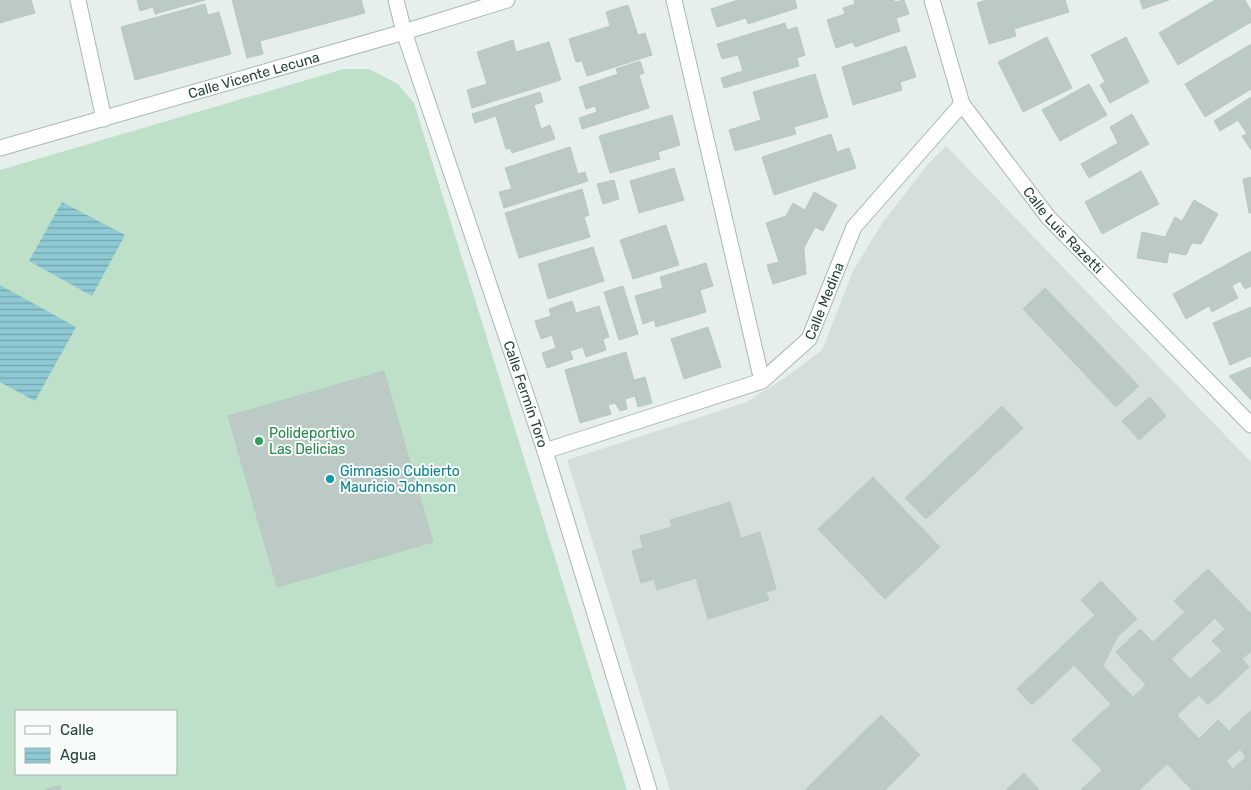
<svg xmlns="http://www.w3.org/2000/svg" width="1251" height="790" font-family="Rubik,sans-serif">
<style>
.built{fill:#d4dfda}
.pitch{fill:#bfe0c8;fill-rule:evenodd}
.water{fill:url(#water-rules)}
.building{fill:#bbcac4;stroke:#b8c9c2;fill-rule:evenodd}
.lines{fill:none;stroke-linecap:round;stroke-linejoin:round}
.street-casing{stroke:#a8b8b2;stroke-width:17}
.street{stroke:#fff;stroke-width:15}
.leisure-dot{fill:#2e9e5b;stroke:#f7fbf9;stroke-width:2}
.culture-dot{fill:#0f9aa8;stroke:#f7fbf9;stroke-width:2}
.labels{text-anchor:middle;stroke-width:4;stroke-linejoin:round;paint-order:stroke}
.street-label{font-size:14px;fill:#24423a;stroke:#f7fbf9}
.leisure-label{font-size:14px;fill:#27864d;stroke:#f7fbf9;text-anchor:start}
.culture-label{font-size:14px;fill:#0d838f;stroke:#f7fbf9;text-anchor:start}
</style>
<defs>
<pattern id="water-rules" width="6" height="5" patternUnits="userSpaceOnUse" patternTransform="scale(1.25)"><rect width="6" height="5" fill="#8ec9d4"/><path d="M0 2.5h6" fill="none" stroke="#74a5ad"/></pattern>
</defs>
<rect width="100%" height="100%" fill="#e6efeb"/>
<path class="built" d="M946,146L1251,462V790H670L567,460L747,402L786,377L822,350L853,271L883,222L928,164Z"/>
<path class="pitch" d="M344,69H369L398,84L414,103L627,790H0V170ZM16,711H176V774H16Z"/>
<path class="water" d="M62,202L125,235L92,296L29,261Z
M0,285L76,327L35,401L0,382Z"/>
<path class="building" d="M0,0H31L35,13L0,23Z
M137,0H205L155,14L153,7L140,11Z
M232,0H361L365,13L260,41L263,54L247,58Z
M738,0H795L797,8L748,24L746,18L717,27L711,9Z
M854,0H894L895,2L904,0L909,14L896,18L900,31L855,47L853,42L836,48L827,20L845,14L843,8L855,4Z
M986,0H1065L1069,12L1014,29L1016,36L989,44L977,3Z
M1140,0H1169L1143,9Z
M1215,0H1245L1251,11V22L1178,65L1159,33Z
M205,4L208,15L219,12L231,54L135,80L121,27Z
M628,5L638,35L645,33L652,55L587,76L582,61L576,62L569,39L610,26L606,12Z
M785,23L787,30L797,27L805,55L797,58L799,66L724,88L721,78L743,71L738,55L722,59L717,44Z
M1047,37L1072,88L1023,112L998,62Z
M1126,37L1149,82L1110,103L1100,85L1105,82L1091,55Z
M513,40L516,52L549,42L561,80L472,108L467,90L487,84L477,52Z
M1251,44V89L1205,117L1185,84Z
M906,46L916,77L900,82L902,90L853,105L842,67Z
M640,61L644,73L639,75L649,108L582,129L579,118L597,112L595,106L586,109L579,87L618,74L616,69Z
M815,74L828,117L794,127L796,134L735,151L729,130L761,120L753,92Z
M1089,84L1107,115L1060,141L1042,110Z
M540,92L543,102L534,105L541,129L550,125L555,139L512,153L510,148L506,149L496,116L475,123L472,114Z
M1251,97V150L1242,136L1247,134L1238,120L1220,131L1214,121Z
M1132,114L1149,144L1089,178L1081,164L1118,143L1110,127Z
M672,115L680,145L658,152L660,159L610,173L599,136Z
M831,134L837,152L849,148L856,168L774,195L762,157Z
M570,147L578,174L585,172L588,181L504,208L499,192L512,189L505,168Z
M674,168L684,200L639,213L630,181Z
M1141,171L1159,204L1102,234L1085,202Z
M1251,177V213H1249L1243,179Z
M614,180L619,199L603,204L597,184Z
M582,189L589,215L584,217L590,237L519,258L505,213Z
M814,192L837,205L823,231L815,227L804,248L806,274L773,284L767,265L779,262L766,223L786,216L793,203L805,210Z
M1194,200L1218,214L1201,244L1192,243L1186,255L1169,252L1167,263L1137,258L1142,232L1165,237L1175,217L1182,221Z
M666,225L679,265L633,279L620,240Z
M593,247L604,281L548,299L538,264Z
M1251,251V286L1245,289L1240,281L1232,286L1238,298L1212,312L1209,306L1186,319L1173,294Z
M706,263L713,286L700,290L706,312L656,327L654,320L643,324L635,296L663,288L660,277Z
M623,286L638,334L619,340L604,292Z
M1045,288L1139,386L1116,407L1023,309Z
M572,301L576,313L599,306L609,337L603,339L606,350L586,357L583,347L570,351L573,359L547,368L542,353L556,348L552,335L541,339L535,321L551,316L549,309Z
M1251,307V356L1230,365L1213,323Z
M708,327L721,367L684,379L671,339Z
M626,352L634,380L645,377L652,403L638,407L635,396L625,399L627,409L620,411L615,403L608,405L611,414L580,423L565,370Z
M1251,367V400L1229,376Z
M384,371L433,542L277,587L228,416Z
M1150,397L1166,416L1139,440L1122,421Z
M1002,406L1023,428L926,519L905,498Z
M873,477L940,547L885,599L818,529Z
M730,502L741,538L760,532L776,589L766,592L769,600L708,619L696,578L657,590L654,579L641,583L632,551L643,548L640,536L672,527L670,520Z
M1208,569L1251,614V651L1242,659L1249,667L1208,705L1199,695L1177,715L1199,739L1218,720L1229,731L1251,710V790H1192L1167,764L1139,790H1081L1102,770L1072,740L1111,704L1074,665L1032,705L1017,689L1095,615L1081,600L1101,581L1137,619L1117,637L1103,666L1133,697L1146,685L1116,652L1140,629L1153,642L1185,612L1174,601ZM1215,618L1225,629L1212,641L1222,651L1190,679L1171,659ZM1240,749L1246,757L1233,769L1226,761Z
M881,715L920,755L885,790H805Z
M1024,773L1039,790H1006Z
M60,785L61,790H45Z"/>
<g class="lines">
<defs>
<g id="street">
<path d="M78,0L104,119"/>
<path id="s1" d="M396,0L404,32L545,451L649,790"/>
<path d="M674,0L762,381"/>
<path id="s2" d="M932,0L962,104L1048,217L1251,425"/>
<path id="s3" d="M0,148L404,32L507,0"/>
<path id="s4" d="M545,451L762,381L809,339L854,227L962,104"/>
</g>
</defs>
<use href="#street" class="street-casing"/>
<use href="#street" class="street"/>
</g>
<circle class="leisure-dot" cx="259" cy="441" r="5"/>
<circle class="culture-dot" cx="330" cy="479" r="5"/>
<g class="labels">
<g class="street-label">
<text dy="5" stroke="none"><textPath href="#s3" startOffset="264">Calle Vicente Lecuna</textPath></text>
<text dy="5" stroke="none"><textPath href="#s2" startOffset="270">Calle Luis Razetti</textPath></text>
<text dy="5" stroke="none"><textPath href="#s4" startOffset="332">Calle Medina</textPath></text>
<text dy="5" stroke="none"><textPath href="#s1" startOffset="415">Calle Fermín Toro</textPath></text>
</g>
<g class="leisure-label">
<text x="269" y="438">Polideportivo<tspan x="269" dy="16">Las Delicias</tspan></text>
</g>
<g class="culture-label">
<text x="340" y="476">Gimnasio Cubierto<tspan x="340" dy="16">Mauricio Johnson</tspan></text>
</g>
</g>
<rect x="15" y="710" width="162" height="65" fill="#f7fbf9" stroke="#a3b1ad"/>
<rect x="25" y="726" width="25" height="8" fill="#ffffff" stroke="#a3b1ad"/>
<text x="60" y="735" font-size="15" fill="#24423a">Calle</text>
<rect x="25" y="748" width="25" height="15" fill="url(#water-rules)" stroke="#a3b1ad"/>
<text x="60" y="760" font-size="15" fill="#24423a">Agua</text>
</svg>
